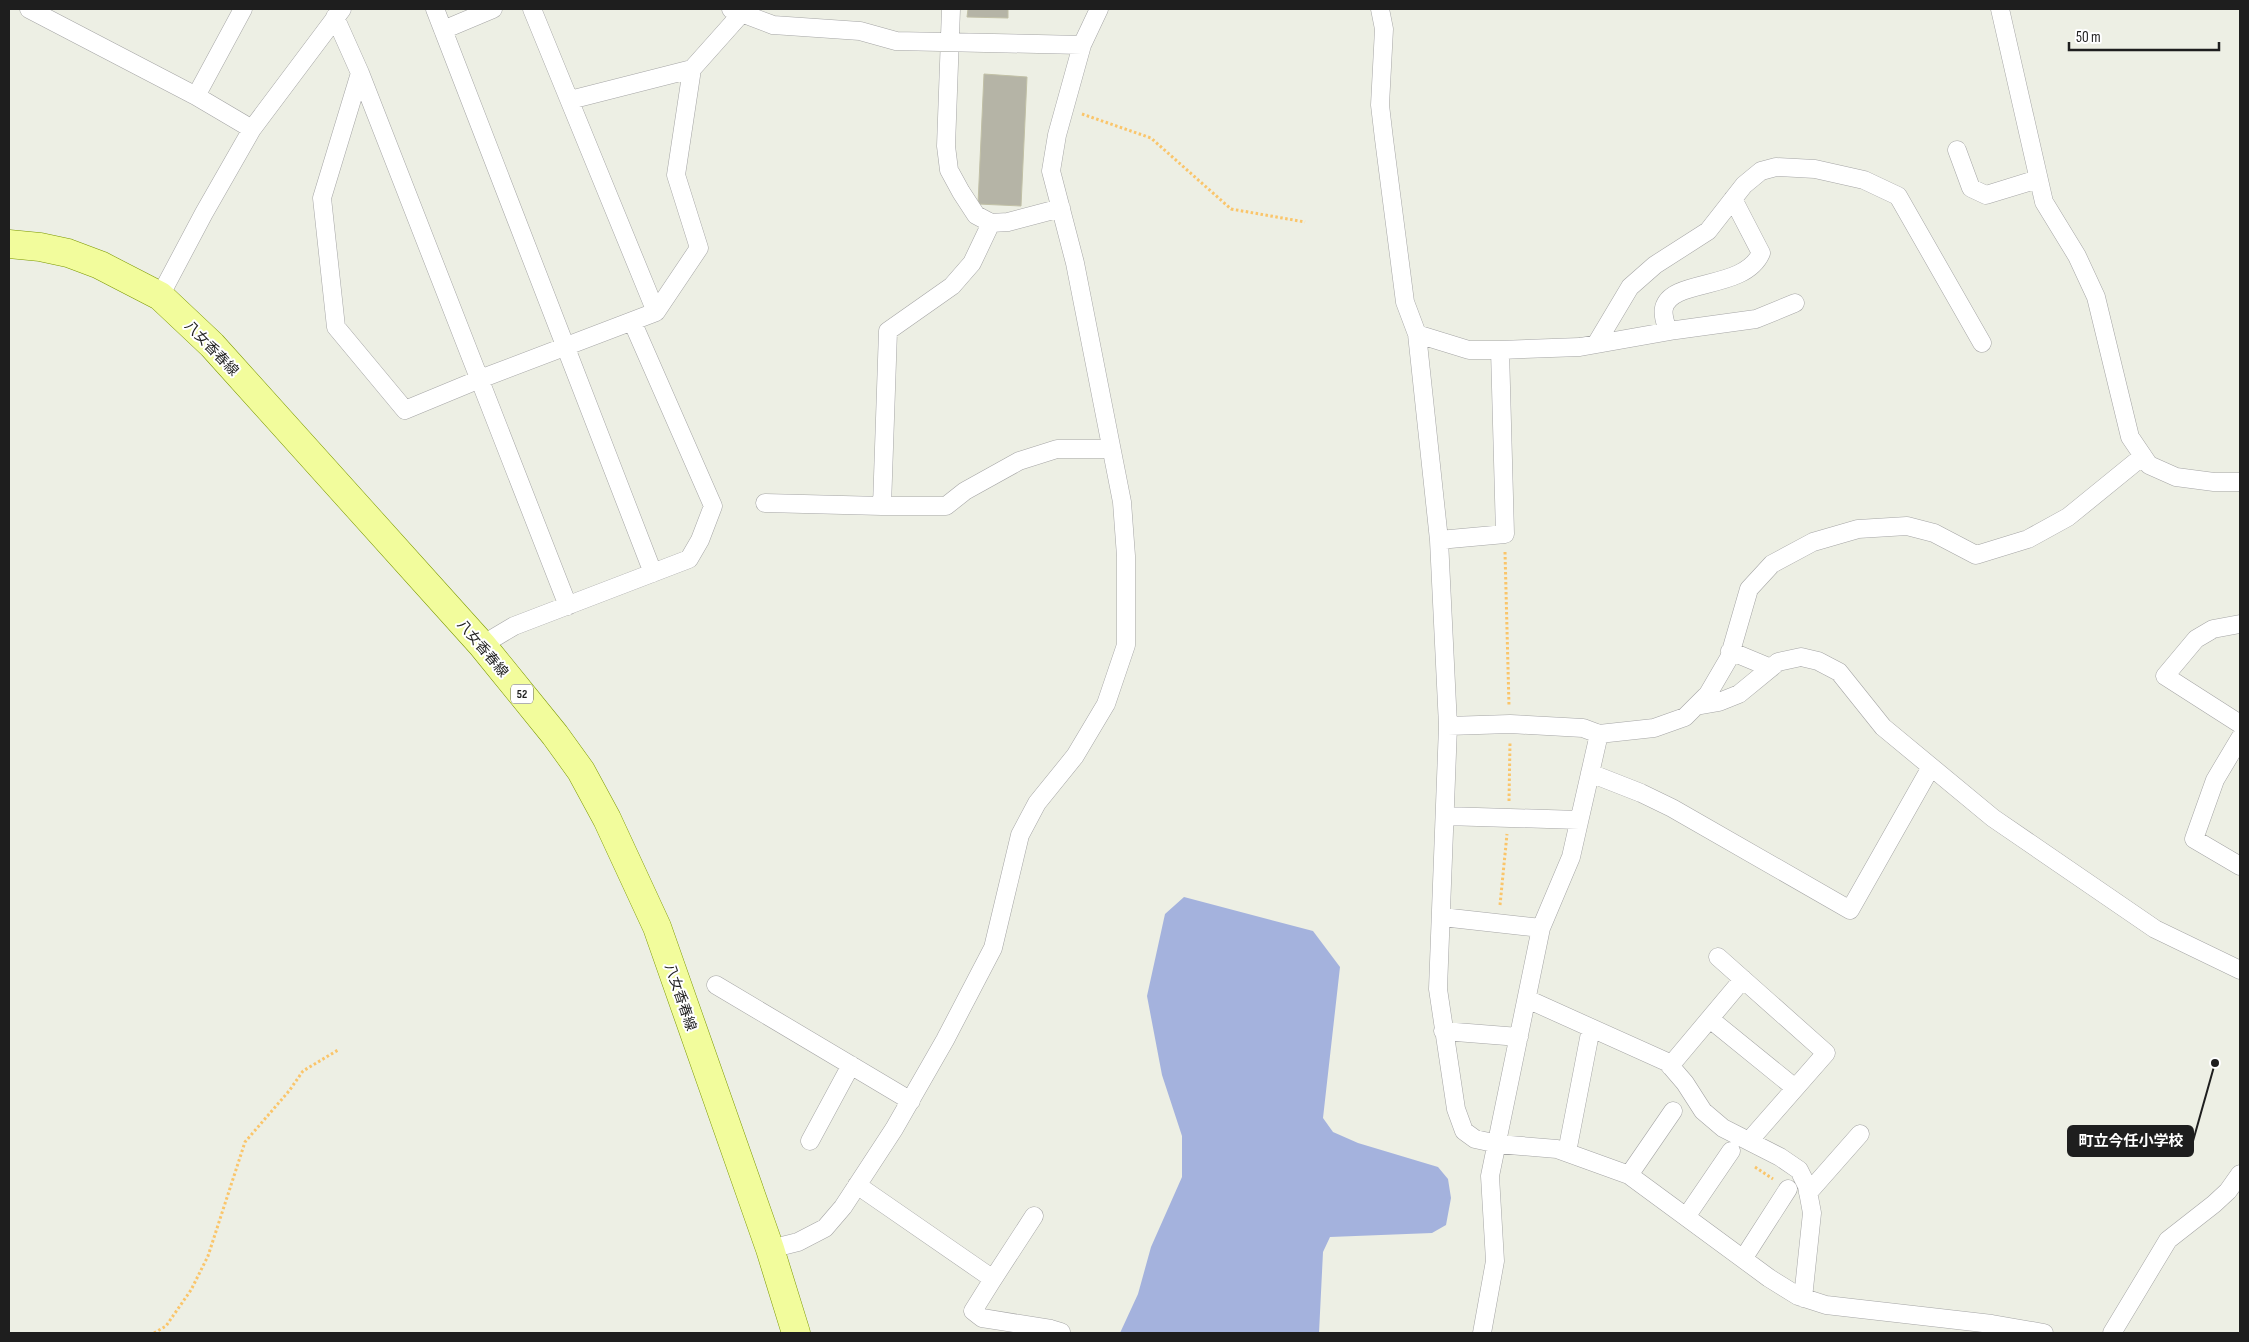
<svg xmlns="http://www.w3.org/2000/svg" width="2249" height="1342" font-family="'Sofia Sans Condensed','Noto Sans JP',sans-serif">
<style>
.water{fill:#a4b2dd}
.building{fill:#b5b4a6;stroke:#c1c0a6}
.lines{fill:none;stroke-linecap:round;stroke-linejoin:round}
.minor-casing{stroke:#a5a5a5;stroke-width:19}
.primary-casing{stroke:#7a9800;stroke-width:29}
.path{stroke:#fac56a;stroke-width:3;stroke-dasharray:2.5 2.5;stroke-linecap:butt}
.minor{stroke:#fff;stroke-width:18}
.primary{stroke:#f2fc9c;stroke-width:28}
.labels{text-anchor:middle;stroke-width:4;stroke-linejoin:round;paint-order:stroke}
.shield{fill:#fff;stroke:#626262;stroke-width:1}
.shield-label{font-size:12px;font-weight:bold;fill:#1e1e1e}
.street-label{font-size:14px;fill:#1e1e1e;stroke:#fff}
.leader{fill:none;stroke:#1e1e1e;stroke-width:2}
.callout-dot{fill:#1e1e1e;stroke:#fff;stroke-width:2}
.callout{fill:#1e1e1e;stroke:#1e1e1e;stroke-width:2}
.callout-label{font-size:15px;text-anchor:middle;font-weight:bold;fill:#fff}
</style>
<rect width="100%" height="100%" fill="#edefe4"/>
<path class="water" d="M1184,897L1313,931L1340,967L1323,1118L1333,1132L1358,1143L1438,1167L1448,1179L1451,1198L1446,1225L1432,1233L1330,1237L1323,1252L1319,1333H1120L1138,1294L1151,1247L1182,1177V1136L1162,1075L1147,996L1165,914Z"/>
<path class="building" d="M968,9H1008V18L967,17Z
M984,74L1027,77L1021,206L978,204Z"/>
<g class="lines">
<defs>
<path id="minor" d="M29,9L196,96L252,129
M435,9L653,573
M532,9L656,312
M731,9L773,25L860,31L896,41L1082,45
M951,9L946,146L949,170L961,192L976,215L991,223L1008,222L1061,208
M1380,9L1384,29L1380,105L1384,139L1405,302L1417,334L1439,540L1448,726L1438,989L1456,1109L1464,1131L1475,1139L1498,1144L1557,1149L1629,1175L1769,1278L1798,1296L1826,1305L1992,1324L2044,1333
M2000,9L2044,202L2077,256L2096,297L2130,437L2149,465L2176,477L2214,482H2240
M335,17L360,73L568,606
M443,30L493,9
M360,73L322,198L336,327L405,410L480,379L656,312L699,248L676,175L692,69L741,14
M196,96L243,9
M570,100L692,69
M1957,150L1971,188L1986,195L2038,179
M991,223L972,263L952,286L888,331L882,506H946L965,491L1019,461L1057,449H1111
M160,296L204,213L252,129L342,9
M1668,331C1666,324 1662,316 1664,308C1671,278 1744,291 1761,253L1733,199
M1417,334L1469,350H1500L1505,534L1439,540
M1596,344L1630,287L1655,265L1708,231L1744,185L1761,171L1776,167L1815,169L1864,180L1898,196L1982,343
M1500,350L1580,347L1676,330L1756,319L1795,303
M765,503L882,506
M2240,624L2213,629L2196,639L2165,676L2240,724
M482,645L514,626L689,559L700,540L713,506L632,321
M1730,651L1771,668
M1696,706L1719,702L1739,694L1778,662L1801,657L1818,661L1839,672L1883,727L1993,818L2155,929L2240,970
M1448,726L1510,724L1583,728L1599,734L1654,728L1685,717L1708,694L1729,658L1749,589L1772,564L1813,542L1858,529L1907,526L1934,533L1976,555L2028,539L2068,517L2143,456
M2240,738L2215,780L2194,839L2240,866
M1590,773L1641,793L1672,808L1850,910L1931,767
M1445,816L1579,820
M1442,917L1541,928
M1718,957L1826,1053L1749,1141
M716,985L911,1101
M1527,999L1667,1062L1685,1083L1703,1111L1723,1128L1780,1157L1799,1170L1807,1186L1812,1213L1803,1298
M1710,1019L1795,1088
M1443,1031L1519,1037
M1670,1066L1743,979
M810,1141L851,1065
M1567,1152L1591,1028
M1629,1175L1673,1111
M857,1185L993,1279L1034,1216
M1808,1193L1860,1134
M1686,1217L1731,1151
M770,1249L798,1242L825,1228L843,1207L894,1129L945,1040L993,948L1020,835L1037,803L1075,756L1106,704L1126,645V556L1122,502L1075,263L1051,171L1057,135L1082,45L1099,9
M1743,1259L1788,1189
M993,1279L973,1311L982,1318L1051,1329L1061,1332
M1482,1333L1495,1261L1490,1176L1541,928L1571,857L1599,734
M2112,1333L2168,1240L2214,1204L2228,1191L2240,1174"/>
<path id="primary" d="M9,244L40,247L68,253L100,265L160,296L212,345L482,645L555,735L581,771L607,819L657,927L770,1249L796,1333"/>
</defs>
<use href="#minor" class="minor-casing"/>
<use href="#primary" class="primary-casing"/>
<path class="path" d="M1082,114L1151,138L1231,209L1305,222
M1505,552L1509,706
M1509,801L1510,742
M1500,905L1507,834
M1755,1167L1773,1179
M154,1333L166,1326L191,1290L208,1256L245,1142L289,1091L303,1071L338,1050"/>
<use href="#minor" class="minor"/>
<use href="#primary" class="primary"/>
</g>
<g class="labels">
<rect class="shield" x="511" y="684.5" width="22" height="19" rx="4"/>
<g class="shield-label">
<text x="522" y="698">52</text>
</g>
<g class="street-label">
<text transform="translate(212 348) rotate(46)" y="5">八女香春線</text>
<text transform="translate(483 648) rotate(50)" y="5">八女香春線</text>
<text transform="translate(681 997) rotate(71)" y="5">八女香春線</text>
</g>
</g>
<path class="leader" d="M2215 1063L2193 1141"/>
<circle class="callout-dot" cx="2215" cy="1063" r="5"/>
<rect class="callout" x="2068" y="1126" width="125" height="30" rx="5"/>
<g class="callout-label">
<text x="2131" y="1146">町立今任小学校</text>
</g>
<rect width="2249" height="1342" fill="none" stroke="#1e1e1e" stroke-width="20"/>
<path d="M2069 42v8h150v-8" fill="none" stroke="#1e1e1e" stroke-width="2.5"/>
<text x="2076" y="42" font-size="15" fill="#1e1e1e" stroke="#ffffff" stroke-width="4" paint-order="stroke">50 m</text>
</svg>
